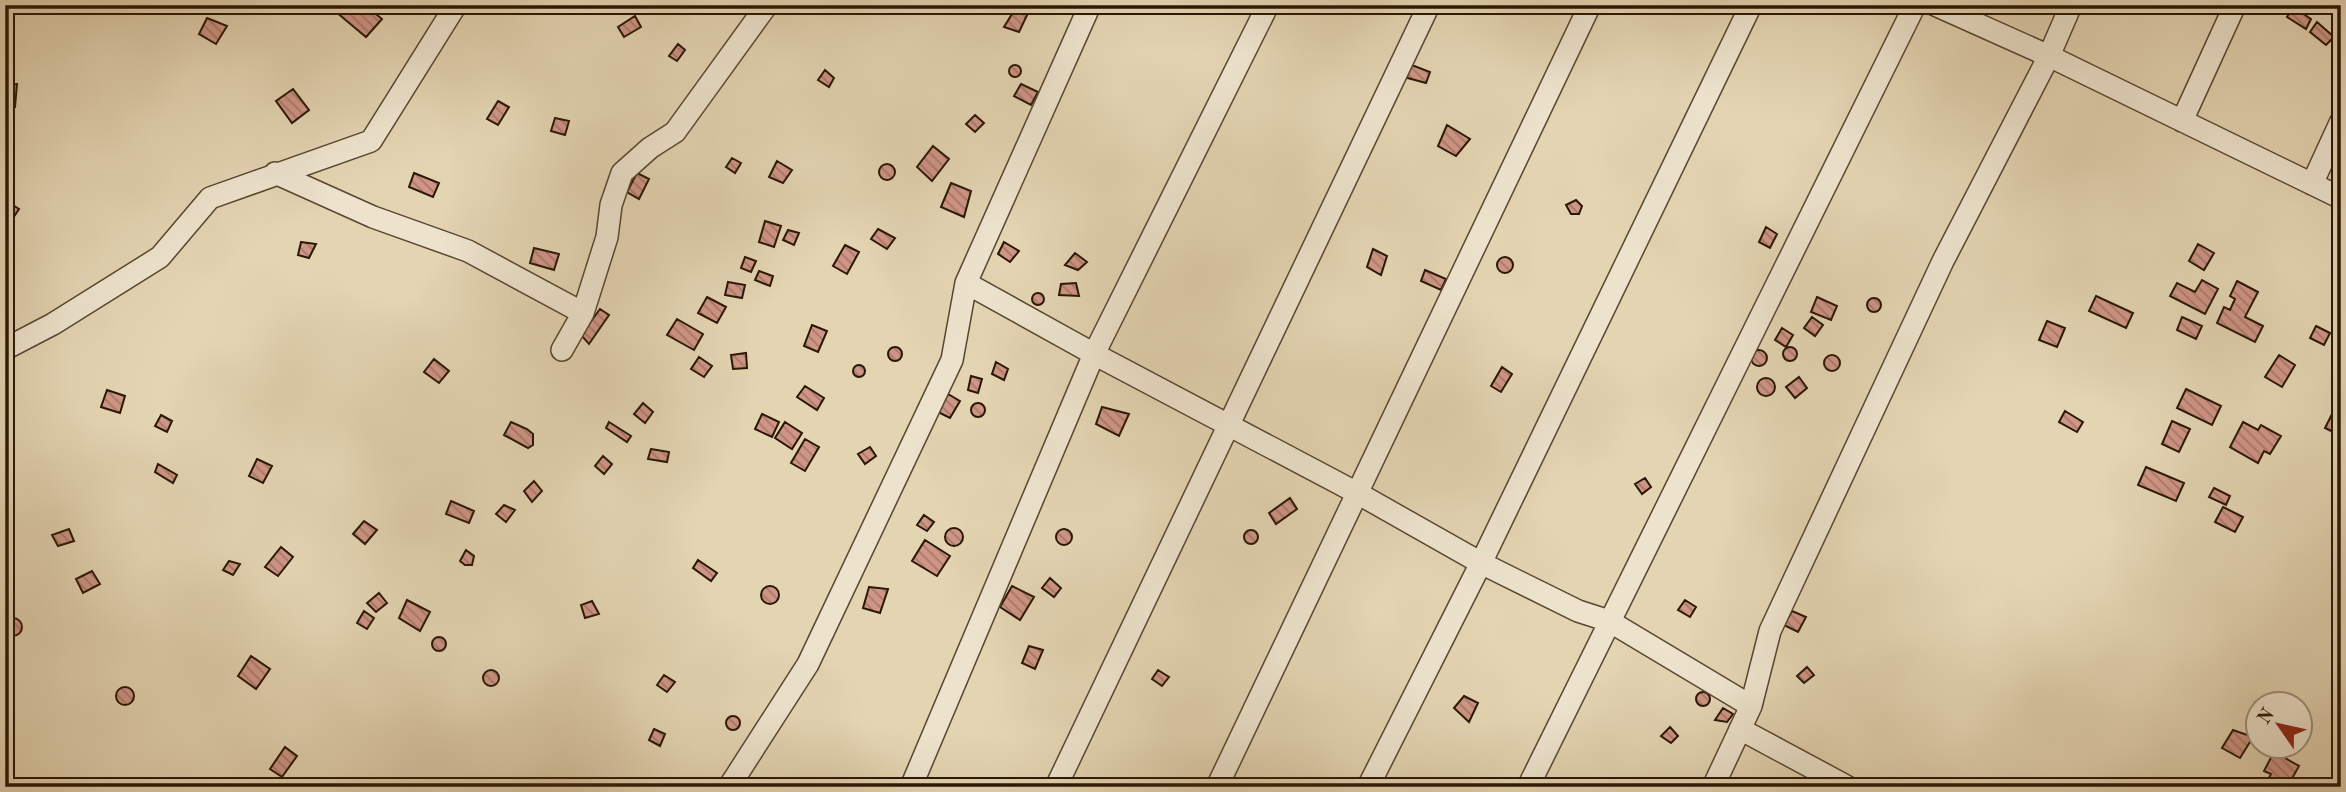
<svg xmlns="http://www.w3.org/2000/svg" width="2346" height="792" font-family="'Old Standard TT',serif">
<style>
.building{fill:url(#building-back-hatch);stroke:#2a1704;stroke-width:2}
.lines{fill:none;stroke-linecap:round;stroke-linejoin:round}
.street-casing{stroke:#584630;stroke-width:24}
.street{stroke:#ede3cd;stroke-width:21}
</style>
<defs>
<pattern id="building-back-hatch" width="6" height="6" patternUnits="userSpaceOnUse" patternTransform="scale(1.75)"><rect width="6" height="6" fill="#cf9585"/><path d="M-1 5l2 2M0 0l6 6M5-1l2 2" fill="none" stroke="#a8796b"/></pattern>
</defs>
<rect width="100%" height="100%" fill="#e3d4b2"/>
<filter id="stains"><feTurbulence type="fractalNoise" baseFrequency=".00286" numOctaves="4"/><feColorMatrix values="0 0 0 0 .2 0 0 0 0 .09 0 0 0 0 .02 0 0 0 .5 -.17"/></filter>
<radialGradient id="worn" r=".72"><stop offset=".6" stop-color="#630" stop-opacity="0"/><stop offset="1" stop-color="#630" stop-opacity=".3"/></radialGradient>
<path class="building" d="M342,5H365L382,19L366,37L336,12Z
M1017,6L1028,13L1019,32L1004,27Z
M2293,7L2311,19L2306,29L2287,17Z
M635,16L641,27L624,37L618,27Z
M207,18L227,26L216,44L199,34Z
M2317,22L2334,37L2326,45L2310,32Z
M678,44L685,50L677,61L669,56Z
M1409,64L1430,72L1426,83L1404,77Z
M1009 71a6 6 0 1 1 12 0a6 6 0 1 1-12 0Z
M825,70L834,78L829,87L818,80Z
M17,84L15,107L5,108V86Z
M1021,84L1038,92L1031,105L1014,96Z
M293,89L309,110L292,123L276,101Z
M498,101L509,107L498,125L487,119Z
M975,115L984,123L975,132L966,124Z
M555,118L569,121L565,135L551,131Z
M1447,125L1470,139L1456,156L1438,146Z
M933,146L949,159L932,181L917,167Z
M732,158L741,163L735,173L726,167Z
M777,161L792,170L783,183L769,177Z
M879 172a8 8 0 1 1 16 0a8 8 0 1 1-16 0Z
M414,173L439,183L433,197L409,187Z
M637,173L649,179L639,199L627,192Z
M951,183L971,191L964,217L941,207Z
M5,200L19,209L11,221L5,217Z
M1576,200L1582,206L1579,214H1571L1566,205Z
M765,221L781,226L774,247L759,242Z
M1766,227L1777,234L1770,248L1759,242Z
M878,229L895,238L887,249L871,239Z
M788,230L799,233L794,245L783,240Z
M301,242L316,244L309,258L298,255Z
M1004,242L1019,251L1010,262L998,254Z
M2198,244L2214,253L2204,270L2189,261Z
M845,245L859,252L847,274L833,266Z
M534,248L559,254L554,270L530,263Z
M1373,249L1387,256L1381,275L1367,267Z
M1075,253L1087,262L1078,270L1065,265Z
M745,257L756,261L751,272L741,268Z
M1497 265a8 8 0 1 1 16 0a8 8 0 1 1-16 0Z
M1425,270L1446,279L1441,290L1421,281Z
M759,271L773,276L770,286L755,280Z
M2202,280L2218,289L2205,314L2170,296L2177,283L2195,292Z
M2237,281L2258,292L2245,317L2263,326L2255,342L2217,323L2224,307L2230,310L2235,299L2230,296Z
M728,282L745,285L742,298L725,295Z
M1076,283L1079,296L1059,295L1061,284Z
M1032 299a6 6 0 1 1 12 0a6 6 0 1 1-12 0Z
M2096,296L2133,313L2126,328L2089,311Z
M707,297L726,307L717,323L698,313Z
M1817,297L1837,306L1831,320L1811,312Z
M1867 305a7 7 0 1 1 14 0a7 7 0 1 1-14 0Z
M600,309L609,315L589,344L581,335Z
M1812,317L1823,325L1815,336L1804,328Z
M2182,317L2202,326L2196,339L2177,330Z
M677,319L703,334L694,350L667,335Z
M2047,321L2065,328L2057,347L2039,340Z
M812,325L827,331L818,352L804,346Z
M2316,326L2330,333L2324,345L2310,338Z
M1782,328L1793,335L1786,347L1775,340Z
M888 354a7 7 0 1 1 14 0a7 7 0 1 1-14 0Z
M1783 354a7 7 0 1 1 14 0a7 7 0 1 1-14 0Z
M1751 358a8 8 0 1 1 16 0a8 8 0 1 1-16 0Z
M746,353L747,368L733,369L731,355Z
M2279,355L2295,365L2282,387L2265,377Z
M1824 363a8 8 0 1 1 16 0a8 8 0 1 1-16 0Z
M699,357L712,366L704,377L691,369Z
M434,359L449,371L439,383L424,372Z
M996,362L1008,369L1004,380L992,374Z
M853 371a6 6 0 1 1 12 0a6 6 0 1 1-12 0Z
M1502,367L1512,374L1501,392L1491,386Z
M971,376L982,379L978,393L968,390Z
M1799,377L1807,388L1795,398L1786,387Z
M1757 387a9 9 0 1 1 18 0a9 9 0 1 1-18 0Z
M805,386L824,398L817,410L797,397Z
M2186,389L2221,406L2212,425L2177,408Z
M107,390L125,396L120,413L101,407Z
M948,394L960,401L950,418L938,412Z
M971 410a7 7 0 1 1 14 0a7 7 0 1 1-14 0Z
M643,403L653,412L645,423L634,414Z
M1102,407L1129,414L1119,436L1096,424Z
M2334,410L2341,413V436L2325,428Z
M2065,411L2083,422L2077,432L2059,422Z
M762,414L779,422L772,437L755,429Z
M161,415L172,421L167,432L155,426Z
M2172,421L2190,429L2179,452L2162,444Z
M511,422L527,429L533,434V445L528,448L504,435Z
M609,422L631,436L627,442L606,428Z
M785,422L802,433L792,449L775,438Z
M2243,422L2258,430L2261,425L2281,436L2270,454L2264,451L2258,463L2230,447Z
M805,439L819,447L805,471L791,463Z
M870,447L876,456L865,464L858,454Z
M651,449L669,452L667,462L648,459Z
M603,456L612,464L604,474L595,466Z
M257,459L272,466L263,483L249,476Z
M158,464L177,475L173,483L155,472Z
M2146,467L2184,483L2176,501L2138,485Z
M1645,478L1651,487L1642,494L1635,484Z
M534,481L542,491L532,502L524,491Z
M2214,488L2230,496L2226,505L2209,497Z
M1290,498L1297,509L1276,524L1269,513Z
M451,501L474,511L469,523L446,514Z
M504,505L515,510L506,522L496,514Z
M2223,507L2243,517L2235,532L2215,522Z
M924,515L934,522L927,531L917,525Z
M364,521L377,530L365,544L353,534Z
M945 537a9 9 0 1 1 18 0a9 9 0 1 1-18 0Z
M69,529L74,541L58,546L52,535Z
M1056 537a8 8 0 1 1 16 0a8 8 0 1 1-16 0Z
M1244 537a7 7 0 1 1 14 0a7 7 0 1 1-14 0Z
M925,540L950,556L937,576L912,561Z
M281,547L293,557L278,576L265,567Z
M466,550L474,556L472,565H465L460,561Z
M698,560L717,573L711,581L693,568Z
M229,561L240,564L233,575L223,570Z
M92,571L100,584L83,593L76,579Z
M1050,578L1061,588L1054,597L1042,588Z
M1012,586L1034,597L1020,620L1000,607Z
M761 595a9 9 0 1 1 18 0a9 9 0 1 1-18 0Z
M869,587L888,589L880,613L863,608Z
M379,593L387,603L376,612L367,603Z
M407,600L430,612L420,631L399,618Z
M1685,600L1696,607L1690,617L1678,610Z
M592,601L599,614L585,618L581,605Z
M364,611L374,618L367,629L357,623Z
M1792,611L1806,617L1798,632L1784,625Z
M4 627a9 9 0 1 1 18 0a9 9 0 1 1-18 0Z
M432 644a7 7 0 1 1 14 0a7 7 0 1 1-14 0Z
M1029,646L1043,650L1035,669L1022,663Z
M251,656L270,669L256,689L238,676Z
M1807,667L1814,675L1804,683L1797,676Z
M483 678a8 8 0 1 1 16 0a8 8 0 1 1-16 0Z
M1158,670L1169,677L1162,686L1152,679Z
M664,675L675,682L667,692L657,685Z
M116 696a9 9 0 1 1 18 0a9 9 0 1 1-18 0Z
M1696 699a7 7 0 1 1 14 0a7 7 0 1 1-14 0Z
M1464,696L1478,703L1469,722L1454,708Z
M1723,708L1733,714L1727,722L1715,720Z
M726 723a7 7 0 1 1 14 0a7 7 0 1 1-14 0Z
M1670,727L1678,736L1671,743L1661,736Z
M654,729L665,734L660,746L649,740Z
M2233,730L2253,737L2240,758L2222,748Z
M2277,746L2290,749L2285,758L2299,766L2289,784L2294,787H2264L2271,774L2264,771Z
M285,747L297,756L282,777L270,769Z"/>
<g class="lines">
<defs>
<path id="street" d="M1935,5L2049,56L2341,198
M2182,121L2235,5
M275,173L373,217L468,251L583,313
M2312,184L2341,121
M966,283L1094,354L1359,494L1481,563L1578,611L1609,621L1751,706
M5,349L53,324L160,257L210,198L371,141L456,5
M562,350L583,313L607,237L611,205L622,173L650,148L675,132L767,5
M1740,729L1848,787
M729,787L808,664L952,360L966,283L1090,5
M911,787L1094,354L1268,5
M1056,787L1429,5
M1217,787L1590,5
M1368,787L1481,563L1751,5
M1528,787L1915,5
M1713,787L1751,706L1770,631L1943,261L2049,56L2071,5"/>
</defs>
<use href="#street" class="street-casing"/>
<use href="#street" class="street"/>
</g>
<rect width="2346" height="792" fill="none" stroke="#e3d4b2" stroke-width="28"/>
<rect x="7" y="7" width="2332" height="778" fill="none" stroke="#2a1704" stroke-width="3.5"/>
<rect x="14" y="14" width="2318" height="764" fill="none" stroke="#2a1704" stroke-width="2"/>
<g transform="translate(2279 725) rotate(304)"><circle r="33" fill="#ede3cd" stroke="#9f917d" stroke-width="2"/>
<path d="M0-5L12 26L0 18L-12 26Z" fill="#8f2418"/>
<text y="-10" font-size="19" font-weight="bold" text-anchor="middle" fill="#2a1704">N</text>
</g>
<rect width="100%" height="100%" filter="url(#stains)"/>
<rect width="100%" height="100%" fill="url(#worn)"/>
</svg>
